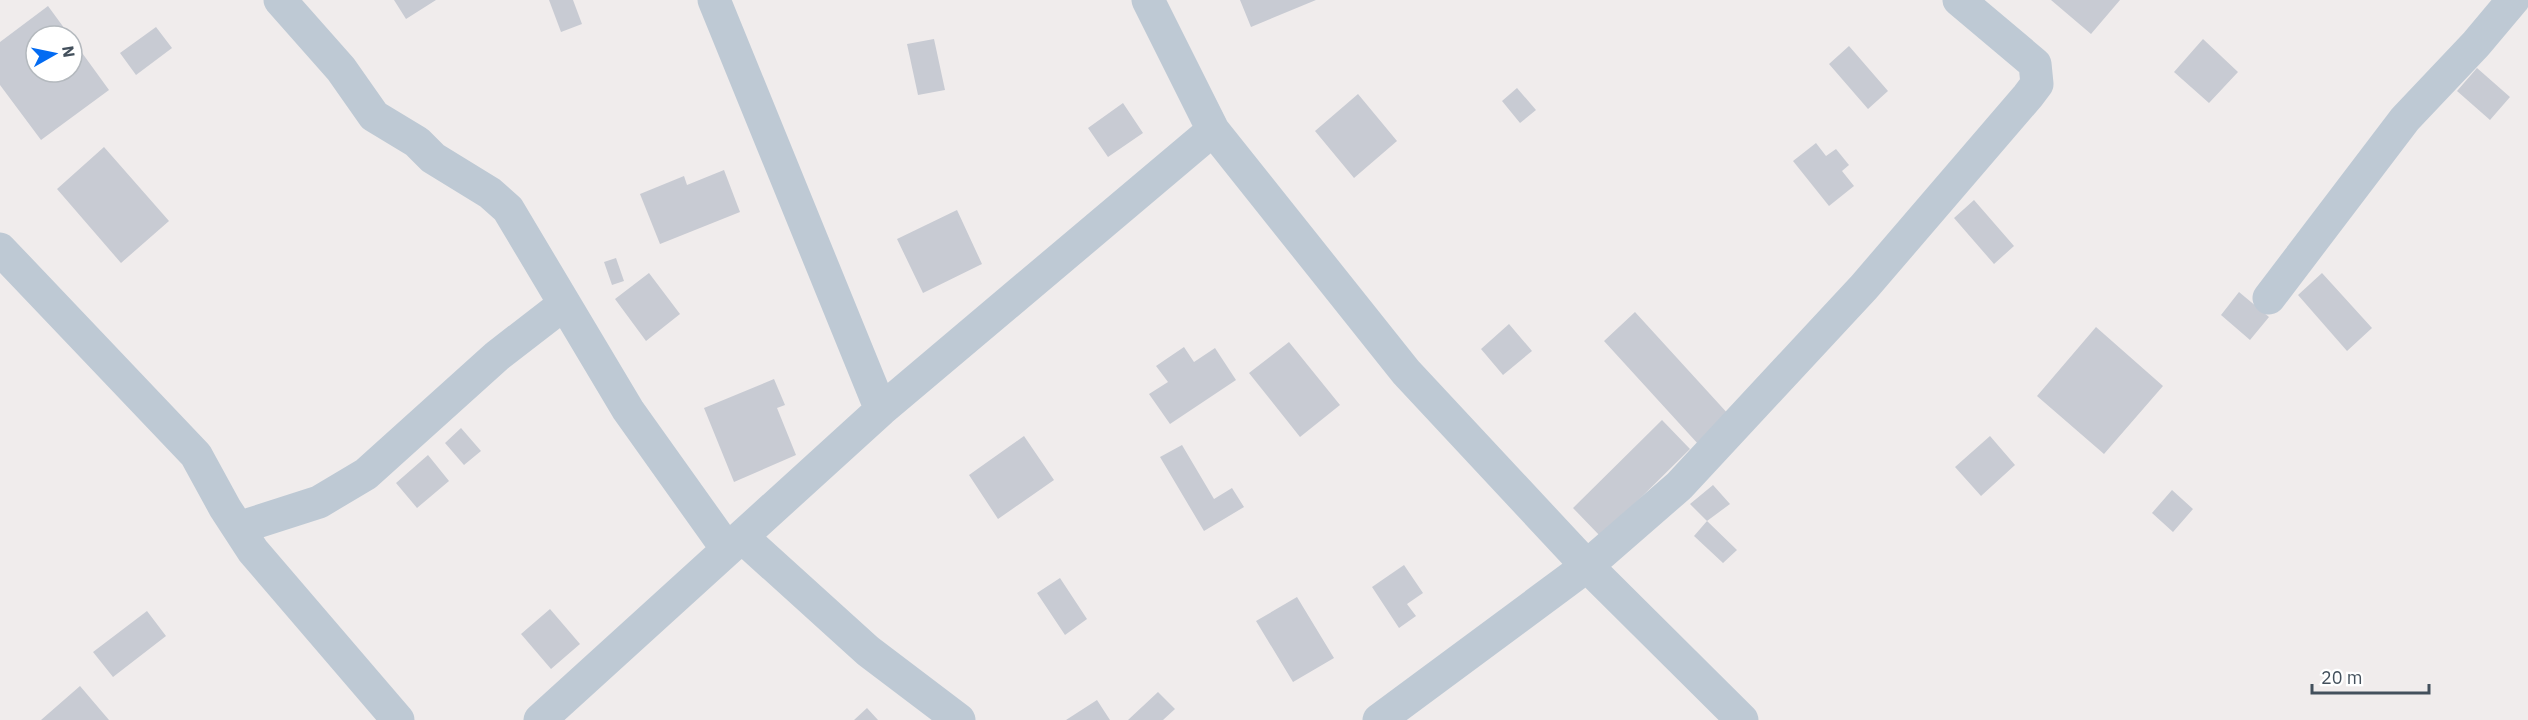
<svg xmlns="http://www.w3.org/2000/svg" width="2528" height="720" font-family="'IBM Plex Sans',sans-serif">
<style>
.building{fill:#c8cbd3}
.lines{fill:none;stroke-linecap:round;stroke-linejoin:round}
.minor{stroke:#bec9d4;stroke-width:33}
</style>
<rect width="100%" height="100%" fill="#f0ecec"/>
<path class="building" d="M394,0H436L406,19Z
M549,0H573L582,24L561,32Z
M1240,0H1316L1251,27Z
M2051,0H2120L2091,34Z
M48,6L70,36H36V72H72V39L109,90L41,140L0,85V42Z
M156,27L172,48L136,75L120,53Z
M934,39L945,90L918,95L907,44Z
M2203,39L2238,72L2209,103L2174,72Z
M1849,46L1888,91L1868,109L1829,64Z
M2477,68L2510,97L2490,120L2457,91Z
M1517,88L1536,110L1520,123L1502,101Z
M1358,94L1397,141L1354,178L1315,131Z
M1123,103L1143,133L1108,157L1088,128Z
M1816,143L1826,156L1836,149L1849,165L1842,171L1854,186L1829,206L1793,161Z
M104,147L169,221L121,263L57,189Z
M724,170L740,212L660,244L640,194L684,176L687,185Z
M1974,200L2014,246L1994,264L1954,218Z
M957,210L982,264L923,293L897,239Z
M616,258L624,281L612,285L604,262Z
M649,273L680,314L646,341L615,299Z
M2322,273L2372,328L2347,351L2298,295Z
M2239,292L2269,317L2250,340L2221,315Z
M1635,312L1730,416L1699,445L1604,341Z
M1509,324L1532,351L1503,375L1481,349Z
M2096,327L2163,386L2104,454L2037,396Z
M1289,342L1340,405L1300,437L1249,373Z
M1184,347L1194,362L1215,348L1236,380L1170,424L1149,394L1168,382L1156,366Z
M774,379L785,405L777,408L796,455L734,482L704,408Z
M1662,420L1690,449L1601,537L1573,508Z
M461,428L481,451L464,465L445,443Z
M1024,436L1054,480L998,519L969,475Z
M1990,436L2015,465L1981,496L1955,467Z
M1182,445L1214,499L1232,488L1244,507L1204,531L1160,457Z
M428,455L449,481L417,508L396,483Z
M1713,485L1730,504L1707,521L1690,504Z
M2172,490L2193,509L2173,532L2152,513Z
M1707,521L1737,550L1723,563L1694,536Z
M1404,565L1423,593L1407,604L1416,616L1399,628L1372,587Z
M1060,578L1087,619L1065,635L1037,593Z
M1297,597L1334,658L1293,682L1256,621Z
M550,609L580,644L551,669L521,634Z
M147,611L166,636L113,677L93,652Z
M80,686L109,720H41Z
M1158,692L1175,709L1163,720H1128Z
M1097,700L1110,720H1066Z
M867,708L878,720H854Z"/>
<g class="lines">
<path class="minor" d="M280,0L341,69L374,116L417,142L433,158L490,193L508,209L628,410L727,549
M714,0L881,410
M1148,0L1213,130L1406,372L1587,566L1742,720
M0,249L196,455L225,508L253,551L398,720
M2269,298L2405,119L2476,44L2513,0
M238,528L319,502L366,474L497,356L563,305
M742,537L868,651L959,720
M540,720L881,410L1213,130
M1379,720L1587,566L1679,486L1864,287L2028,96L2037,84L2035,64L1959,0"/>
</g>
<g transform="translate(54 54) rotate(81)"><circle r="28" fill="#ffffff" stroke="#b4b9be" stroke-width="1.5"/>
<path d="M0-4.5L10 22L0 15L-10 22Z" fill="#036bf2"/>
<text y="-9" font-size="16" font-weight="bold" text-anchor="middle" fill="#43505c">N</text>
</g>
<path d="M2312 684v9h117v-9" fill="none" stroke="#43505c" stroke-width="3"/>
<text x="2321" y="684" font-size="18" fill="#43505c" stroke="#ffffff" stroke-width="4.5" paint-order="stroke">20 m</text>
</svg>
